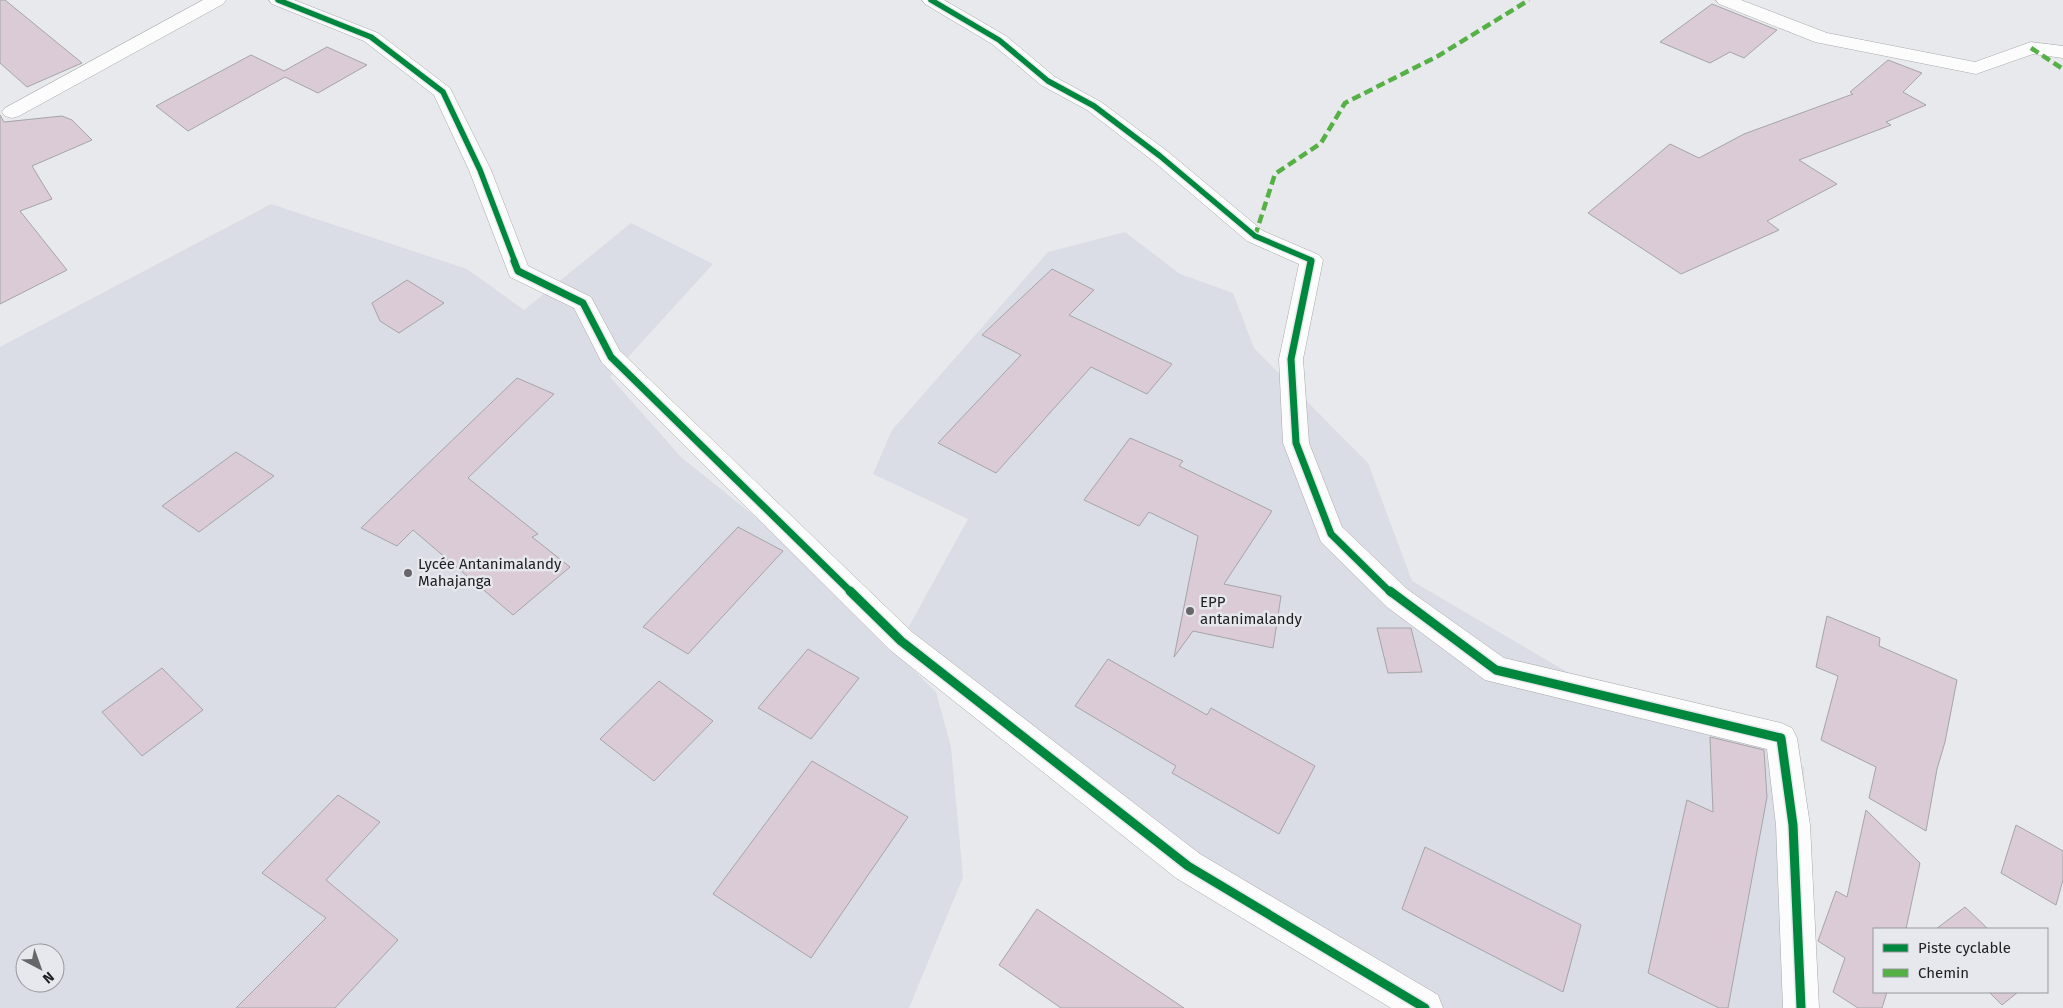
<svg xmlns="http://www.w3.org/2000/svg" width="2063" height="1008" font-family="'Fira Sans',sans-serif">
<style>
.built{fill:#dadde5;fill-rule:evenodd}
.building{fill:#dacbd7;stroke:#a5a5a7}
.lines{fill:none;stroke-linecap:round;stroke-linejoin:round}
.street-casing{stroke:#a8a9ab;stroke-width:1}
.street{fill:#fcfcfc;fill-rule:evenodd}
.quiet{stroke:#55b145;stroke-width:4.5;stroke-dasharray:9 4.5;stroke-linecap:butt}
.cycleway-far2-casing{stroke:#e6e8ee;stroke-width:8}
.cycleway-far1-casing{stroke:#e6e8ee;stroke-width:10}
.cycleway-casing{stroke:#e6e8ee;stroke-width:12}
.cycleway-far2{stroke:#00873e;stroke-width:5.5}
.cycleway-far1{stroke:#00873e;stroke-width:7}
.cycleway{stroke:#00873e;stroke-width:9}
.poi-dot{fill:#676769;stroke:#e6e8ee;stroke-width:2}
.labels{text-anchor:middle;stroke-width:5;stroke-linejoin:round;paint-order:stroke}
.poi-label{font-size:15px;fill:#212123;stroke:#e6e8ee;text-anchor:start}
</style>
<rect width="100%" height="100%" fill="#e8e9ec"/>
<path class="built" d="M271,204L467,269L524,310L631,223L713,264L610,377L681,457L768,527L936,692L951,747L963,877L909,1008H0V347ZM25,953H55V983H25Z
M1125,232L1180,274L1233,293L1254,348L1368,463L1412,581L1603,693L1706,717L1804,767L1813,1008H1425L1188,866L901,641L968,519L873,474L892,430L1048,252Z"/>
<path class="building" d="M0,0H5L82,63L27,87L0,63Z
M1712,4L1777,30L1744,58L1730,52L1710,63L1660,42Z
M327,47L367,65L318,93L285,77L188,131L156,106L251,55L284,71Z
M1888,60L1922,73L1903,92L1926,105L1886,122L1891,125L1799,160L1837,184L1767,221L1779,230L1681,274L1588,213L1670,144L1699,158L1744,134L1853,94L1850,92Z
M0,115L4,122L62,116L72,120L92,140L32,166L52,199L20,211L67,270L0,304Z
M1052,269L1094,290L1069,315L1172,364L1147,394L1091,367L996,473L938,443L1021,355L982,335Z
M407,280L444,303L399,333L380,321L372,303Z
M517,378L554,394L468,478L538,534L532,537L570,567L513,615L413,530L397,546L361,528Z
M1130,438L1183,461L1179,466L1272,511L1224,584L1281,596L1273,648L1193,631L1174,657L1198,536L1149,512L1139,526L1084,500Z
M236,452L274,476L199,532L162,506Z
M738,527L783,551L688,654L643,627Z
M1827,616L1880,638L1879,646L1957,680L1945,742L1937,769L1926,831L1869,798L1876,767L1821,740L1838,676L1816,667Z
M1377,628H1411L1422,672L1388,673Z
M808,649L859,678L811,739L758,708Z
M1108,659L1207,715L1211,708L1315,766L1279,834L1172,773L1176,766L1075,706Z
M162,668L203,710L142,756L102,712Z
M659,681L713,721L654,781L600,739Z
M1710,737L1764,750L1767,797L1728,1008H1719L1648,973L1687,800L1713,812Z
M812,761L908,817L811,958L713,894Z
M338,795L380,822L326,880L398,940L335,1008H236L326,918L262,873Z
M1866,810L1920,863L1906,929H1874V992H1887L1882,1008H1858L1833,992L1845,958L1818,941L1836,891L1847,897Z
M2016,825L2063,851V880L2056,905L2001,873Z
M1425,847L1581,925L1563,992L1402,909Z
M1965,907L1988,929H1936Z
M1037,909L1184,1008H1061L999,965Z
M1989,992H2018L2002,1005Z"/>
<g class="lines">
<defs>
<path id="street" d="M203,0H226L223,4L19,116L12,118L5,116L2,112L5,108Z
M269,0H294L378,33L450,88L491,170L528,266L591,297L620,351L912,632L1200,854L1438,995L1443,1008H1391L1176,878L890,650L602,363L574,308L510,277L469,170L434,95L364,41L272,4Z
M922,0H944L1006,36L1055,77L1101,102L1167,151L1263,231L1319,255L1323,260L1303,359L1309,443L1342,527L1407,589L1504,658L1781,723L1792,728L1797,738L1810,825L1819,1008H1783L1776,825L1767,749L1485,680L1387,607L1321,542L1283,443L1279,359L1299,264L1247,241L1153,161L1087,110L1041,85L992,44L925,4Z
M1716,0H1741L1827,33L1975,62L2031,42L2063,46V58L2033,54L1976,74L1815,42L1719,4Z"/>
</defs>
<use href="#street" class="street-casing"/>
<use href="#street" class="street"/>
<path class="quiet" d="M2031,48L2063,69
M1255,236L1275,174L1321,143L1345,103L1438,56L1529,0"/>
<defs>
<path id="cycleway-far2" d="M278,0L371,37L443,92L480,170L515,262
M931,0L999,40L1048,81L1094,106L1160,156L1255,236L1311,260V262"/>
<path id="cycleway-far1" d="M514,261L518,271L583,303L611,357L852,593
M1311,261L1291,359L1296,443L1331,534L1391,593"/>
<path id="cycleway" d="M850,591L901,641L1188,866L1425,1008
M1390,591L1496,670L1781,738L1793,825L1801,1008"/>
</defs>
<use href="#cycleway-far2" class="cycleway-far2-casing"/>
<use href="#cycleway-far1" class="cycleway-far1-casing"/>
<use href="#cycleway" class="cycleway-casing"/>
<use href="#cycleway-far2" class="cycleway-far2"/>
<use href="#cycleway-far1" class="cycleway-far1"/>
<use href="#cycleway" class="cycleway"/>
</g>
<g class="poi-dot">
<circle cx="408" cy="573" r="5"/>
<circle cx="1190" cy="611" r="5"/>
</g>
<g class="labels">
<g class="poi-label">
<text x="418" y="569">Lycée Antanimalandy<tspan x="418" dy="17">Mahajanga</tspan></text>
<text x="1200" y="607">EPP<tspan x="1200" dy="17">antanimalandy</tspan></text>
</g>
</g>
<rect x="1873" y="928" width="175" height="65" fill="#e6e8ee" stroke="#97989d"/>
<rect x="1883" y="944" width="25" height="8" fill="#00873e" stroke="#97989d"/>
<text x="1918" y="953" font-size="15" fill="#212123">Piste cyclable</text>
<rect x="1883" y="969" width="25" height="8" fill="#55b145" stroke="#97989d"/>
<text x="1918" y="978" font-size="15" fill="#212123">Chemin</text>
<g transform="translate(40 968) rotate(139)"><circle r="24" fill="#e6e8ee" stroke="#97989d"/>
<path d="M0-4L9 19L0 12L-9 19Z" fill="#676769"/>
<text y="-8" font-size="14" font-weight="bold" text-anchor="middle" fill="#212123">N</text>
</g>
</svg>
